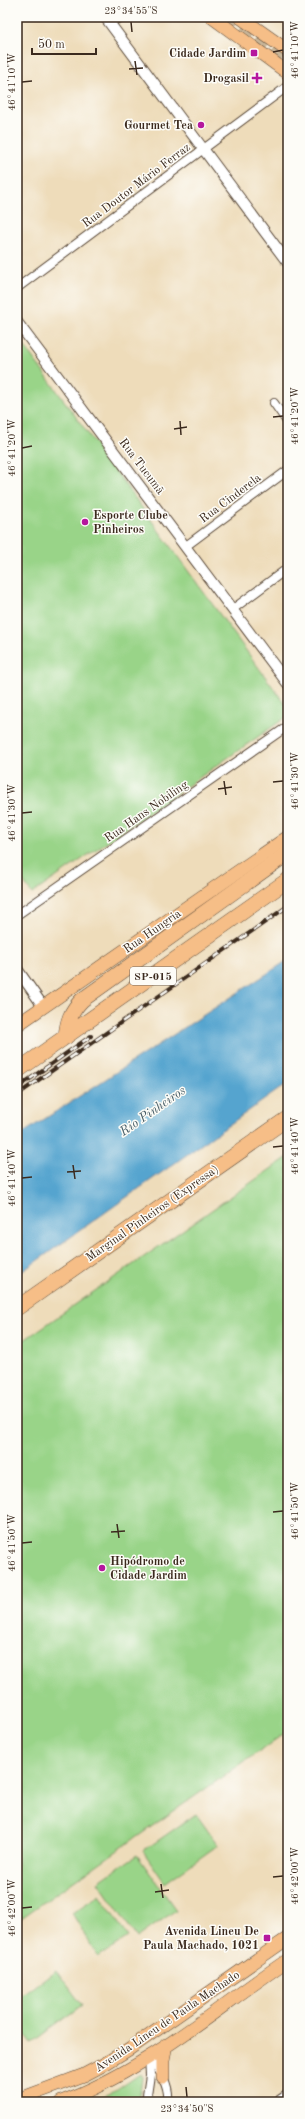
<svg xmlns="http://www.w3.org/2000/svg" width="305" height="2119" font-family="'Old Standard TT',serif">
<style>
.green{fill:#99d488;stroke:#6a7f53}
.water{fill:#55a4cf;stroke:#486776}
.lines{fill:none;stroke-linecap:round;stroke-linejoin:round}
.trunk-tunnel{stroke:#cab89b;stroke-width:13;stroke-dasharray:13 6;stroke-linecap:butt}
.minor-casing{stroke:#564535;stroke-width:10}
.tertiary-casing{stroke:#564535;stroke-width:12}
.trunk-casing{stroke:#564535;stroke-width:14}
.motorway-casing{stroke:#564535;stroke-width:16}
.minor{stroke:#fff;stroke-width:8}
.tertiary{stroke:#fff;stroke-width:10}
.trunk{stroke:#f6be87;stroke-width:13}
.motorway{stroke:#f6be87;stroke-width:15}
.rail-casing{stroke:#3b2a1e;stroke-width:4}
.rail{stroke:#fdfcf7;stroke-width:2.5;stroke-dasharray:8;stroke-linecap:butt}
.ticks{fill:none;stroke:#3b2a1e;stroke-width:1.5}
.poi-dot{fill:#b5179e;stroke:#fdfcf7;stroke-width:1.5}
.labels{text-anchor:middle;stroke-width:3;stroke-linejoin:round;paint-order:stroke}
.shield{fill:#fdfcf7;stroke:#75695f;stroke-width:1}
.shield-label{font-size:11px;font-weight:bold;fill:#3b2a1e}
.poi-label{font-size:12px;font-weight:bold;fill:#3b2a1e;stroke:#fdfcf7;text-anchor:end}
.street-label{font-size:12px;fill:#3b2a1e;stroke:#fdfcf7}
.water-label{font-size:13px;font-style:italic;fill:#455b65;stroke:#fdfcf7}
.neatline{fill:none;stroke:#3b2a1e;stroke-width:1.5}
.ticks-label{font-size:10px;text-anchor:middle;fill:#3b2a1e}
</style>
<rect width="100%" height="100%" fill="#fdfcf7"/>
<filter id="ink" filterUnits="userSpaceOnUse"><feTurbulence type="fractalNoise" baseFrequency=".025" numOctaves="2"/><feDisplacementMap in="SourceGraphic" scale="8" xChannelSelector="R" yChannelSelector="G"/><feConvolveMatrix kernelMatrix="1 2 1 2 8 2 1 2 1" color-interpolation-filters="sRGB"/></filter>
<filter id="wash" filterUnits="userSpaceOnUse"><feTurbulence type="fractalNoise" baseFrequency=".012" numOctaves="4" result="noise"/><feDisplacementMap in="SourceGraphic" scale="16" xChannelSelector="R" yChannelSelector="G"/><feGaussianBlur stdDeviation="0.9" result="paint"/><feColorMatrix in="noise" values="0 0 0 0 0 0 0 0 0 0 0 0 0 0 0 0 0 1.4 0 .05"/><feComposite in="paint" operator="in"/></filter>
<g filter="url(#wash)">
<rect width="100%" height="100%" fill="#eedcba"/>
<path class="green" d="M17,336L288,708V714L285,718L32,894L17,873Z
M288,1157V1731L17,1921V1345Z
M196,1814L218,1845L165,1883L143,1851Z
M137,1855L176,1910L137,1938L98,1882Z
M99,1895L128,1937L98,1957L72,1913Z
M56,1970L82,2005L31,2043L17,2024V1999Z
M140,2074L142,2078L139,2102H89L117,2090Z"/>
<path class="water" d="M288,960V1083L17,1275V1137Z"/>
</g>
<g filter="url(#ink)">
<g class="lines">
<path class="trunk-tunnel" d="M226,17L288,63"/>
<defs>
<path id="minor" d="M109,22L122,17
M17,288L288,86
M274,403L288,423
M186,546L288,470
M233,609L288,568
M17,915L288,726
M149,2057C160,2070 170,2085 168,2102
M146,2102L150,2075L149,2057
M276,2102L288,2094"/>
<path id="tertiary" d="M105,17L288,263
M17,322L288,684
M17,969L43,1006"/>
<path id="trunk" d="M212,17L288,73
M240,17L288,51
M17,1025L288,837
M163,2077V2060L166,2045
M17,2100L84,2075L101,2066L129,2049L288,1938
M61,2102C145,2071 215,2009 288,1960"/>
<path id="motorway" d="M66,1037C67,1022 71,1011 82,1000L288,853
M17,1071L288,880
M17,1308L288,1118"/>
</defs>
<use href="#minor" class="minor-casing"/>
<use href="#tertiary" class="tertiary-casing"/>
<use href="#trunk" class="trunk-casing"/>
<use href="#motorway" class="motorway-casing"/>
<use href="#minor" class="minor"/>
<use href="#tertiary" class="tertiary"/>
<use href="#trunk" class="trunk"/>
<use href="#motorway" class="motorway"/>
<defs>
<path id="rail" d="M17,1088L91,1036
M17,1095L288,906"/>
</defs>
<use href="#rail" class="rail-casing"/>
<use href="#rail" class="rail"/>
</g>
</g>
<path class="ticks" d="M131,22L132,32M273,52L283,50M135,61L137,75M129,69L143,68M22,82L32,81M273,417L283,416M180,421L181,435M174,429L187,427M22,448L32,446M224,781L226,795M273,782L283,781M218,789L232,787M22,813L32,812M273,1147L283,1146M73,1165L75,1179M67,1172L81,1171M22,1178L32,1177M273,1512L283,1511M117,1524L119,1538M111,1532L125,1531M22,1543L32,1542M273,1877L283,1876M161,1884L163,1898M155,1892L169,1890M22,1908L32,1907M186,2087L187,2097"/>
<g class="poi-dot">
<rect x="250" y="49" width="8" height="8" rx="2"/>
<path d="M255 72h4v4h4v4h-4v4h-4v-4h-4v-4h4z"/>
<circle cx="201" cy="125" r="4"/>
<circle cx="85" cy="522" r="4"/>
<circle cx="102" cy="1568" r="4"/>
<rect x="263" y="1934" width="8" height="8" rx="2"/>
</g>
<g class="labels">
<rect class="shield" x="130" y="967" width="46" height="18" rx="3"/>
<g class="shield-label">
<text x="153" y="980">SP-015</text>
</g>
<g class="poi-label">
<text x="246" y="57">Cidade Jardim</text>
<text x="249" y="82">Drogasil</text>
<text x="193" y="129">Gourmet Tea</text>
<text x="93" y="519" text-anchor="start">Esporte Clube<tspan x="93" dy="14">Pinheiros</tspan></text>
<text x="110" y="1565" text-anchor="start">Hipódromo de<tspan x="110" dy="14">Cidade Jardim</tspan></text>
<text x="259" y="1935">Avenida Lineu De<tspan x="259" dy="14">Paula Machado, 1021</tspan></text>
</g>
<g class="street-label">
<text transform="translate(136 185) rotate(-37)" y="4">Rua Doutor Mário Ferraz</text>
<text transform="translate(142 466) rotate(53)" y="4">Rua Tucumã</text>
<text transform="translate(230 498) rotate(-37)" y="4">Rua Cinderela</text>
<text transform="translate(146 811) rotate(-35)" y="4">Rua Hans Nobiling</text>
<text transform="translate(152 931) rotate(-35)" y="4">Rua Hungria</text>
<text transform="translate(152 1213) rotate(-35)" y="4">Marginal Pinheiros (Expressa)</text>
<text transform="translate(167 2021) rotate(-34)" y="4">Avenida Lineu de Paula Machado</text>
</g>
<g class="water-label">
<text transform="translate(152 1110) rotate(-35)" y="5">Rio Pinheiros</text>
</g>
</g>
<rect width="305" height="2119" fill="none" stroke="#fdfcf7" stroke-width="44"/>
<path d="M32 48v6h64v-6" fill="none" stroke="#3b2a1e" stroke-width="2"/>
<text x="38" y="48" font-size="12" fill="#3b2a1e" stroke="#fdfcf7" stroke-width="3" paint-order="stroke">50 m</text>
<rect x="22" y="22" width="261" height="2075" class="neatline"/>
<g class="ticks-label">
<text x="131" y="14">23°34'55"S</text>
<text transform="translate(294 50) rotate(-90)" y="4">46°41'10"W</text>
<text transform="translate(11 82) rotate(-90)" y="4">46°41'10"W</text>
<text transform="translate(294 416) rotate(-90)" y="4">46°41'20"W</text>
<text transform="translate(11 448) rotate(-90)" y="4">46°41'20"W</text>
<text transform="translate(294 781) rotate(-90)" y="4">46°41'30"W</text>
<text transform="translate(11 813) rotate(-90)" y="4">46°41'30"W</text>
<text transform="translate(294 1146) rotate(-90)" y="4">46°41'40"W</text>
<text transform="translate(11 1178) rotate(-90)" y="4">46°41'40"W</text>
<text transform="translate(294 1511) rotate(-90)" y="4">46°41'50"W</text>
<text transform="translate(11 1543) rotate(-90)" y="4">46°41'50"W</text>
<text transform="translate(294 1876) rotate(-90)" y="4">46°42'00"W</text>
<text transform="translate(11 1908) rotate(-90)" y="4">46°42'00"W</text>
<text x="187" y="2112">23°34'50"S</text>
</g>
</svg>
